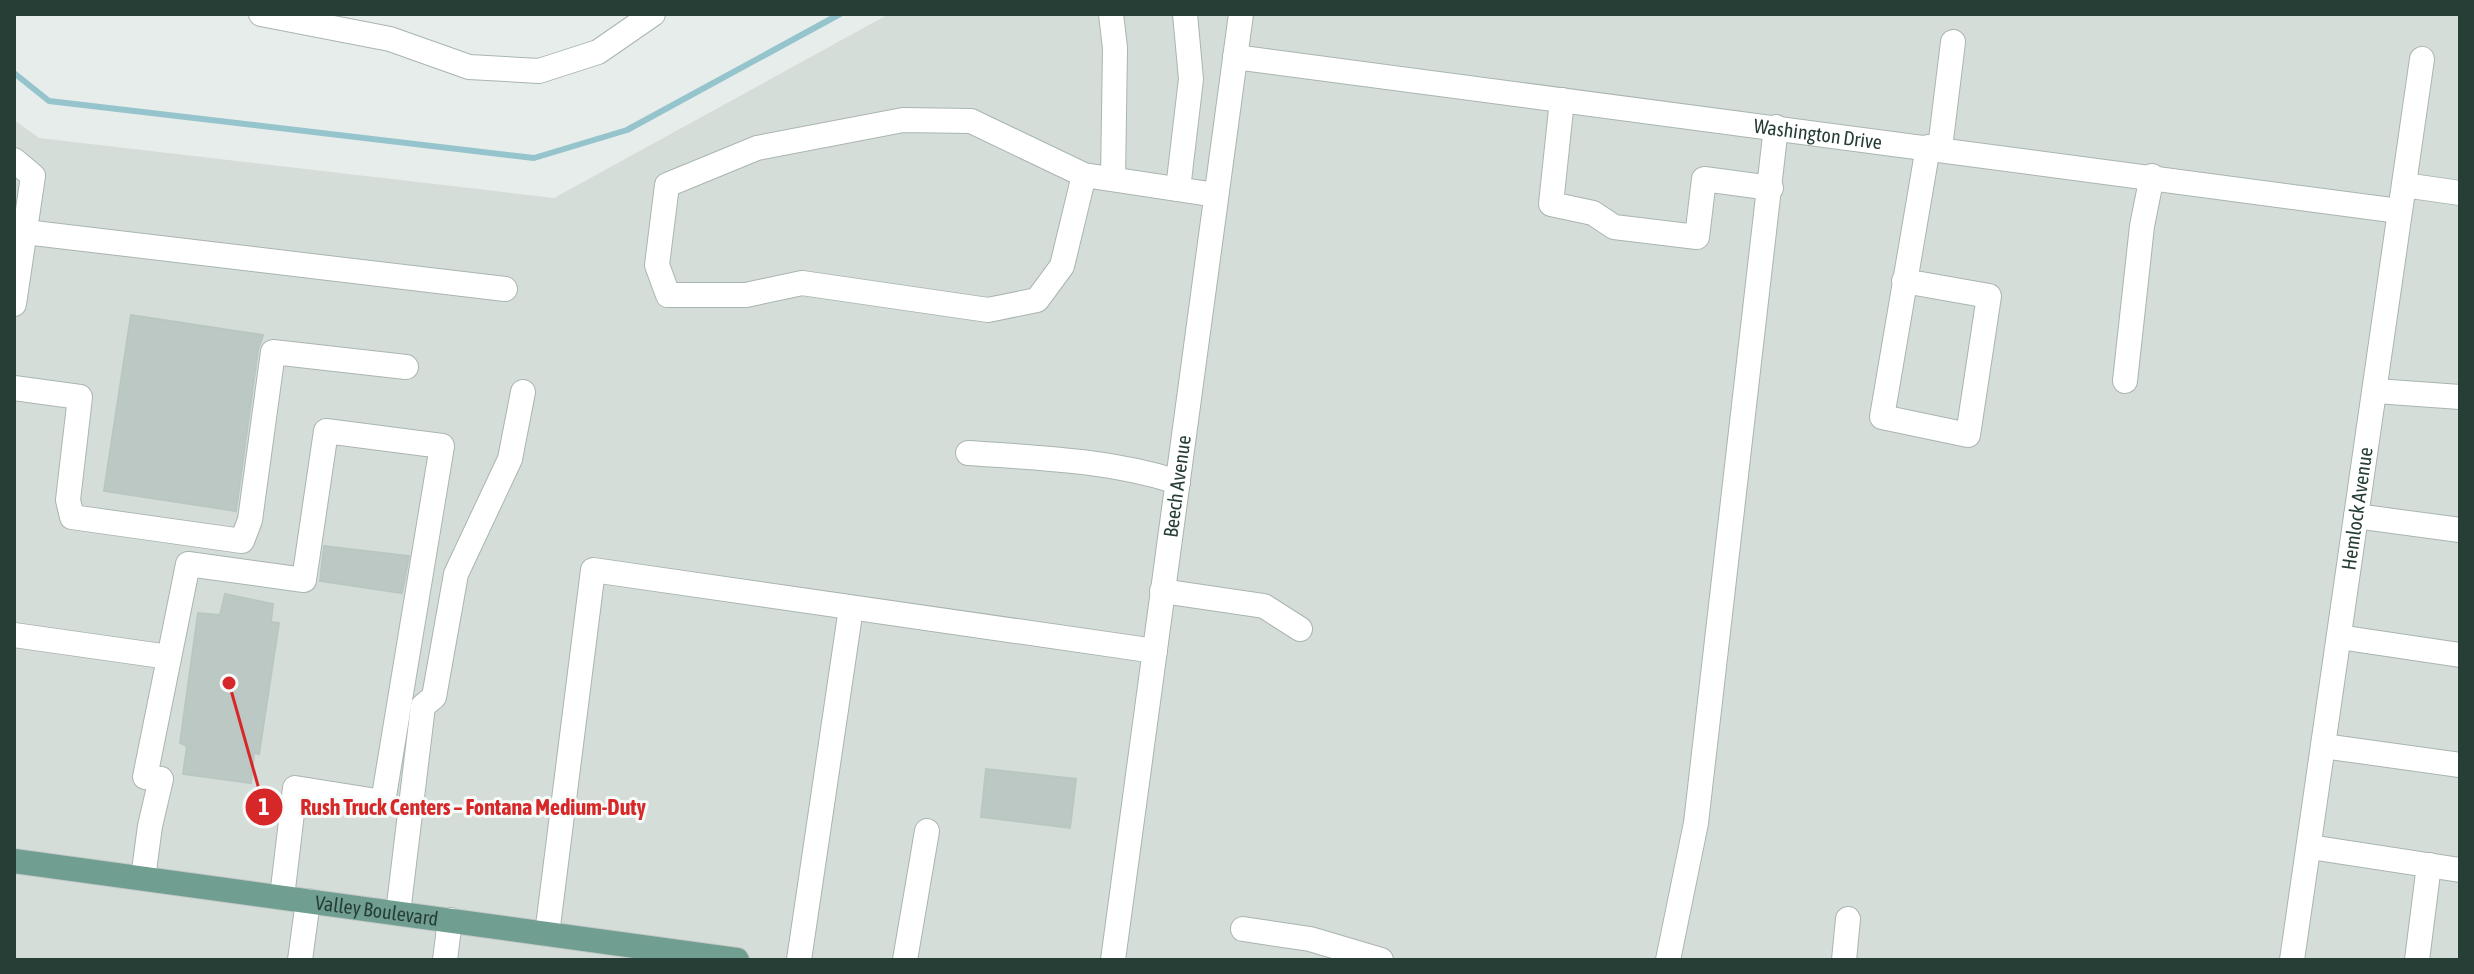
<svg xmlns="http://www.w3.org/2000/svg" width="2474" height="974" font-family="'Asap Condensed',sans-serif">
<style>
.built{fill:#d5ddd9}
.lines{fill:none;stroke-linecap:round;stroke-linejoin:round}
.stream{stroke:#95c4cc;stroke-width:6}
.building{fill:#bcc8c3;stroke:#b9c7c1;stroke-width:2}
.minor-casing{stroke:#a9b5b1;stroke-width:26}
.major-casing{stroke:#c3c9c7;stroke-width:26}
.minor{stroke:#fff;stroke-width:24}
.major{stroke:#709e91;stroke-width:24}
.labels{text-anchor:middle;stroke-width:6;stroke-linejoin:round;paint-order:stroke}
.street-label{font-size:20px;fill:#273e37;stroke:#f7faf8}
.leader{fill:none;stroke:#d62828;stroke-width:3}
.callout-dot{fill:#d62828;stroke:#f7faf8;stroke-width:3}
.mark-label{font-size:24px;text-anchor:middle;font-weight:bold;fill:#fff}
.callout-label{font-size:22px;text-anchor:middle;font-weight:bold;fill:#d62828;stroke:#f7faf8;stroke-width:6;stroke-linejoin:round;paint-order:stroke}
</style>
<rect width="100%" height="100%" fill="#e6edea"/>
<path class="built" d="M889,14H2460V960H14V120L39,138L554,198Z"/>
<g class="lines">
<path class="stream" d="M14,73L49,101L534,158L627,130L840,14"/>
</g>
<path class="building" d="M131,315L263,335L258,350L236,511L104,491Z
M324,546L409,556L402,593L320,581Z
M225,594L273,604L271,622L279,623L259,754L254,753L251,783L183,774L187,746L180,743L198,613L220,615Z
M986,769L1076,779L1070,828L981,817Z"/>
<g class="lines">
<defs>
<g id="minor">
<path d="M261,14L390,39L469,67L539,71L598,52L653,14"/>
<path d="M1111,14L1115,48L1113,179"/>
<path id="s1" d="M1235,57L2399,211"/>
<path d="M1562,100L1551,204L1593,213L1614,227L1697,237L1704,179L1771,188"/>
<path d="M1940,148L1953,42"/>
<path d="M14,160L33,176L14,304"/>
<path d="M1084,175L971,121L903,120L757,148L667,185L657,265L668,295H746L802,283L988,310L1037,300L1062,266L1084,175L1216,195"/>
<path d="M2404,185L2460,193"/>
<path d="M1178,189L1191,79L1185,14"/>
<path d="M25,232L505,289"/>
<path d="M1904,281L1989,296L1968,435L1882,417L1928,147"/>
<path d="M2125,381L2142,226L2152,176"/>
<path d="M14,388L80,397L68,500L72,517L242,541L250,520L273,352L406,367"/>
<path d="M2376,391L2460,397"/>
<path d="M968,453C1039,458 1109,460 1178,482"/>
<path d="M2356,516L2460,530"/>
<path d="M1162,591L1264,606L1300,629"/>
<path d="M14,635L169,657"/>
<path d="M2339,637L2460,655"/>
<path d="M2323,746L2460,765"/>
<path d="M2310,847L2460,870"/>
<path d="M143,878L150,826L161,779L145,777L188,564L304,580L326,431L442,446L383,802L295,788L282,897"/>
<path d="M398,913L423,706L434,697L456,574L510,459L523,392"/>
<path d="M1243,929L1310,939L1381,960"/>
<path d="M547,934L593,570L1155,651"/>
<path d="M300,960L308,901"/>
<path d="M445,960L450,920"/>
<path d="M799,960L851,608"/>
<path d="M905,960L927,831"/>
<path id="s2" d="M1113,960L1241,14"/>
<path d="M1668,960L1696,823L1776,127"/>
<path d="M1844,960L1848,919"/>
<path id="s3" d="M2292,960L2422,59"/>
<path d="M2417,960L2429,865"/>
</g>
<g id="major">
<path id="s4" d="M14,861L737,960"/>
</g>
</defs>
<use href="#minor" class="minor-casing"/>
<use href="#major" class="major-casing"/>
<use href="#minor" class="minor"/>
<use href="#major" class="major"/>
</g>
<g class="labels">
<g class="street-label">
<text dy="7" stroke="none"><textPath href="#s1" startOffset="588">Washington Drive</textPath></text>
<text dy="7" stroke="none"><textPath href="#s2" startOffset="478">Beech Avenue</textPath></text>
<text dy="7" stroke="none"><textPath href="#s3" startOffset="456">Hemlock Avenue</textPath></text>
<text dy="7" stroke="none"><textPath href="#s4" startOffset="366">Valley Boulevard</textPath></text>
</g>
</g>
<path class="leader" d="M229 683L264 807"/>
<g class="callout-dot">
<circle cx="229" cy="683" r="8"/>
<circle cx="264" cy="807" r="20"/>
</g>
<g class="mark-label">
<text x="264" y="815">1</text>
</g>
<g class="callout-label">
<text x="473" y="815">Rush Truck Centers – Fontana Medium-Duty</text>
</g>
<rect width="2474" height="974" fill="none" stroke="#273e37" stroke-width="32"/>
</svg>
